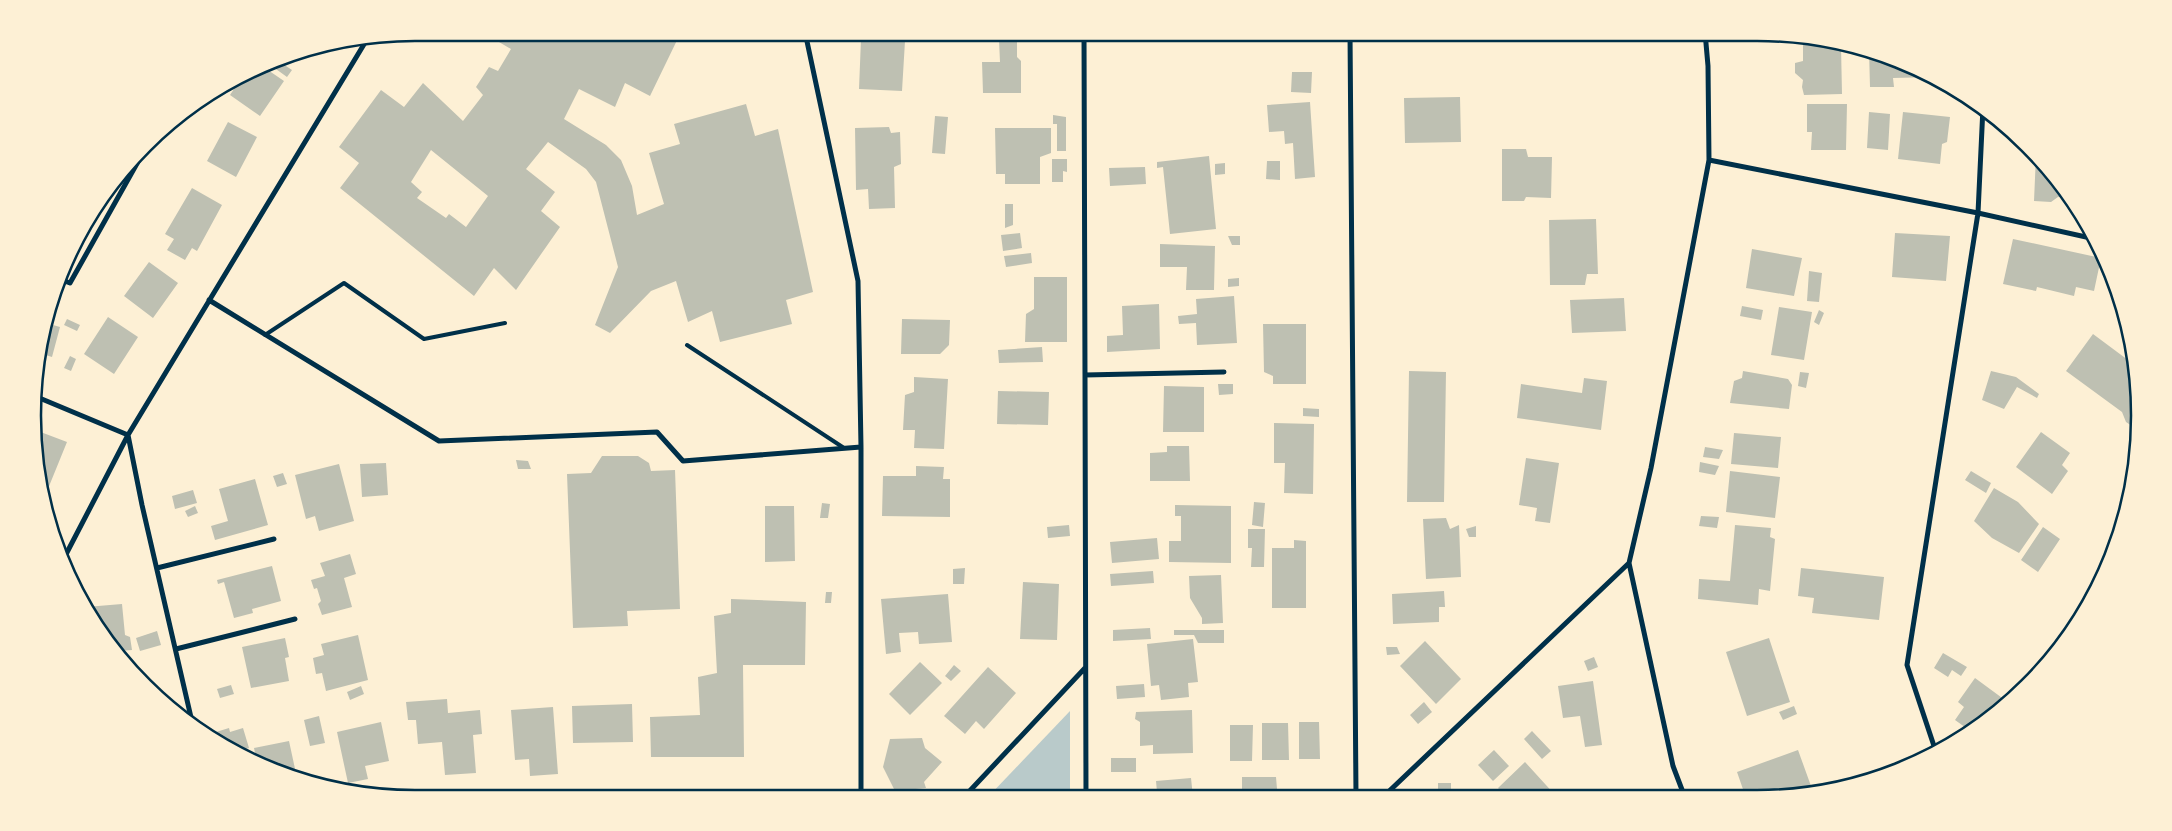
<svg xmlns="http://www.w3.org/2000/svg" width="2172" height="831" font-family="'Space Grotesk',sans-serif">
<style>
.green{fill:#b9caca}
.building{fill:#bec0b2;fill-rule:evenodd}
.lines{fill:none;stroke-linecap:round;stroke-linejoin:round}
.service{stroke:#003049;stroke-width:4}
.minor{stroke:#003049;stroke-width:5}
.rim{fill:none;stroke:#003049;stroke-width:2.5}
</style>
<rect width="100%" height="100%" fill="#fdf0d5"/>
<path class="green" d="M1070,711V797H988Z"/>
<path class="building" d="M482,32H579L594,40L597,32H681L650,96L625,83L615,107L579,89L564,119L606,145L621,160L632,186L637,215L664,204L649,153L680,144L674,124L746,104L755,136L778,129L813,292L786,300L792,324L720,342L712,311L688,322L676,281L651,291L610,333L595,325L618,267L596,182L586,169L548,142L526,169L555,192L541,211L560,227L516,290L494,268L474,296L340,188L359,163L339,147L381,90L404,107L423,83L463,121L483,95L476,87L489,67L498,71L511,49ZM431,150L488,196L466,227L449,214L446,218L417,198L422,192L411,182Z
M1397,32H1432V41H1397Z
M861,39L905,41L902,91L859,89Z
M999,40H1017V57L1021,61V93H983L982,62H1000Z
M1803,44L1841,46L1842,94L1804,95L1802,87L1803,80L1795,73V63L1803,61Z
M1869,50L1926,72L1934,77L1893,78L1894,87H1870Z
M277,60L292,70L287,77L269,64Z
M262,66L284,81L260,116L230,95L243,75Z
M1292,72H1312L1311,93L1291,92Z
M1460,97L1461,142L1405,143L1404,98Z
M1310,102L1315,177L1295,179L1293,143L1285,144L1284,131L1269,132L1267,105Z
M1807,104H1847L1846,150H1811L1812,132H1807Z
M1869,112L1890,114L1888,150L1867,148Z
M1903,112L1950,117L1947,142L1942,144L1940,164L1898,159Z
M1053,115L1066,117V151H1057V124H1053Z
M935,116L948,117L945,154L932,153Z
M228,122L257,137L236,177L207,161Z
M889,127L891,133L900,132L901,164L894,167L895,208L869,209L868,189L856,190L855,128Z
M995,128H1051V153L1040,157V184H1005V174H996Z
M1502,149H1526L1528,157H1552L1551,198L1526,197L1524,201H1502Z
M2036,155L2045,163L2069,198L2058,197L2051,202L2034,201Z
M1209,156L1216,229L1170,234L1163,167L1157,168V162Z
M1052,159H1067V172L1063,171V182H1052Z
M1267,161H1280V180L1266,179Z
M1225,163V174L1215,175V164Z
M1145,167L1146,184L1110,186L1109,168Z
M192,188L222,205L197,251L192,248L185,260L167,250L174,239L165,234Z
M1005,204H1013V225L1005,228Z
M1596,219L1598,274H1587L1585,285H1550L1549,220Z
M1020,233L1022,248L1003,251L1001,235Z
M1895,233L1950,236L1946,281L1892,277Z
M1228,236H1240V245H1232Z
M2013,239L2101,258L2094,291L2076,287L2074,296L2037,287L2036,291L2003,284Z
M1160,244L1215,246L1214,290H1186L1187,267H1160Z
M1752,249L1802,258L1794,296L1746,288Z
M1031,253L1032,263L1006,267L1004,256Z
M149,262L178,283L153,318L124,296Z
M1809,271L1822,273L1819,302L1807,301Z
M1034,277H1067V342H1025L1026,314L1034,309Z
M1239,278V286L1228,287V279Z
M1234,296L1237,343L1197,345L1196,323L1179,324L1178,316L1197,314L1196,299Z
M1624,298L1626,331L1572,333L1570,300Z
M1159,304L1160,349L1107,352V336L1123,335L1122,306Z
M1742,306L1763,310L1761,320L1740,316Z
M1779,307L1812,312L1804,360L1771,355Z
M1819,310L1824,313L1819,325L1814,322Z
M108,317L138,337L114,374L84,354Z
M67,319L80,325L77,331L64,325Z
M902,319L950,320L949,345L940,354H901Z
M46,323L60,327L52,357L39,353Z
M1263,324H1306V384H1273V376L1264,372Z
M2093,334L2136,366L2138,419L2135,428L2126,422L2122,412L2066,371Z
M1042,347L1043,362L999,363L998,350Z
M70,356L76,359L71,371L64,368Z
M1409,371L1446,372L1444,502H1407Z
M1743,371L1788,379L1792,385L1789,409L1730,403L1734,381L1742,378Z
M1991,371L2016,377L2039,394L2037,398L2017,387L2004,409L1982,400Z
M1800,372L1809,373L1806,388L1798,386Z
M914,377L948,379L944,449L914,448L915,430H903L905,395L914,392Z
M1584,378L1607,381L1601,430L1517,418L1521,384L1582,393Z
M1218,384H1233V394L1219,395Z
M1164,386L1204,387V432H1163Z
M998,391L1049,392L1048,425L997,424Z
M1303,408L1319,409V417L1303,416Z
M1274,423L1314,424L1313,494L1284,493L1285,463H1274Z
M38,431L67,442L43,501L40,490Z
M2041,432L2070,453L2062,465L2068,471L2052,494L2016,467Z
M1734,433L1781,437L1778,468L1731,464Z
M1167,446H1189L1190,481H1150V453L1167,452Z
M1705,447L1723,450L1719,459L1703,457Z
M602,456H638L649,463L651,471L675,470L680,609L627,611L628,626L573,628L567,474L591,473Z
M1526,458L1559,463L1550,523L1535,521L1537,508L1519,505Z
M516,460L528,461L531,469H518Z
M1700,462L1719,466L1715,475L1699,472Z
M386,463L388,495L362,497L360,464Z
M339,464L354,521L319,531L315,516L306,519L295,475Z
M916,466L944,467L943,479H950V517L882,516L883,476H916Z
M1730,471L1780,477L1775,518L1726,512Z
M1971,471L1991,483L1986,493L1965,480Z
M283,473L287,484L277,487L273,476Z
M255,479L268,525L215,540L211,526L228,521L219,489Z
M1994,488L2018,502L2039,524L2019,553L1992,538L1974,521Z
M193,490L197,503L175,509L172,496Z
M1254,502L1265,503L1263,527L1252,525Z
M822,503L830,504L828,518H820Z
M1175,505L1231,506V563L1169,562V541H1181V516H1175Z
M195,506L198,513L188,517L185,511Z
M765,506H794L795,561L765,562Z
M1701,516L1719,517L1717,528L1699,526Z
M1446,518L1450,529L1459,525L1461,577L1426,579L1423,519Z
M1069,525L1070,536L1048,538L1047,527Z
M1735,525L1771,528L1770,537L1775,539L1770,591L1759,589L1758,605L1698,599L1699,579L1730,581Z
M1476,526V537H1469L1466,529Z
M2043,527L2060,539L2038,572L2021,560Z
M1248,529H1265L1264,567H1251L1252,548H1248Z
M1157,538L1159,559L1112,563L1110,542Z
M1294,540L1306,541V608H1272V548H1294Z
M350,554L356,574L344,578L352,607L322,615L318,604L321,601L317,588L314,589L311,580L325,576L320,563Z
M272,566L281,601L252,609L253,613L234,618L224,582L218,584L217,580Z
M965,568L964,584H953V569Z
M1801,568L1884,577L1879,620L1812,613L1814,598L1798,596Z
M1153,571L1154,583L1111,586L1110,574Z
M1221,575L1223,623L1202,624V618L1190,598L1189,576Z
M1023,582L1059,584L1057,640L1020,639Z
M1444,591L1445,607H1439V622L1393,624L1392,594Z
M826,592H832L831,603H825Z
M948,594L952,642L919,644L918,632L899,633L901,652L886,654L881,599Z
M731,599L806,602L805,665H743L744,757H651L650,717L700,715L698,677L717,673L714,616L731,613Z
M122,604L125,635L130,637L132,650L119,651L97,628L86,607Z
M1150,628L1151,639L1113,641V630Z
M1174,630H1224V643H1198L1194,635H1174Z
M157,631L161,645L140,651L136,638Z
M358,635L368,680L326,691L322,673L316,674L313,658L324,655L321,644Z
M285,638L289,657L285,658L289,681L251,688L242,647Z
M1769,638L1790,702L1747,716L1726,652Z
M1193,639L1198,682L1188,683L1189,697L1161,700L1159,685L1151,686L1147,644Z
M1425,641L1461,679L1436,704L1400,666Z
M1386,647H1397L1400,654L1387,655Z
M1943,653L1967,667L1961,676L1952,670L1948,677L1934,668Z
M1594,657L1598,667L1588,671L1584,661Z
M920,662L942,683L910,715L889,694Z
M954,665L961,671L951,681L945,676Z
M988,667L1016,693L984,729L976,721L965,734L944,716Z
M1975,678L2009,703L1969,730L1955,720L1964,707L1958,702Z
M1593,681L1602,745L1585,747L1580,716L1563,718L1558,686Z
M1144,684L1145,697L1117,699L1116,686Z
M231,685L234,694L220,698L217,689Z
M361,686L364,694L350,700L347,692Z
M447,699L448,713L480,710L482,734L473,735L476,773L445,775L442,742L418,744L416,720H408L406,702Z
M1424,702L1432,712L1418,724L1410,715Z
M632,704L633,742L573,743L572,706Z
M1794,706L1797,714L1783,720L1779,712Z
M553,707L558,774L530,776L529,759L515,760L511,710Z
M1192,710L1193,753L1153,754V745L1140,746V722L1135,719L1136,712Z
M319,716L325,743L310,746L304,720Z
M381,722L389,761L365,766L368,779L348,783L337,732Z
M1299,722H1319L1320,759H1299Z
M1262,723H1288L1289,760H1262Z
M1230,725H1253L1252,761H1230Z
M229,728L230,732L243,728L249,748L235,752L219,742L216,732Z
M1532,731L1551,751L1542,759L1524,739Z
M922,738L925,748L942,762L924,782L926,788L895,791L883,767L890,739Z
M289,741L297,778L257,763L254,748Z
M1494,750L1509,766L1493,781L1478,765Z
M1798,750L1811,786L1786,795H1745L1737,772Z
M1111,758H1136V772H1111Z
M1525,762L1556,796H1505L1498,788Z
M1242,777H1276L1277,789L1242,790Z
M1191,778L1193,797H1146V793L1157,792L1156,781Z
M1438,783H1451V794H1438Z"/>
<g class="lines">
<path class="service" d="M265,335L344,283L424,339L505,323
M687,345L844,448"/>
<path class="minor" d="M805,32L858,281L861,447V797
M1084,32L1085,375L1224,372
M1350,32L1356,796
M1709,160L1978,213L2095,239
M59,279L70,283L144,151
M209,300L439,441L657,432L683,461L861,447
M1085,375L1086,797
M37,397L128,435L142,505L193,726
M62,562L128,435L366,41
M157,568L274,539
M176,649L295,619
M1936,752L1907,665L1978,213L1983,107
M1684,795L1673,766L1629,563L1651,468L1709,160L1708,66L1705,32
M1384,796L1629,563
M964,797L1085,668"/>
</g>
<path d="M0 0H2172V831H0ZM415 41H1757A374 374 0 0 1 2131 415V416A374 374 0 0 1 1757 790H415A374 374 0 0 1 41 416V415A374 374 0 0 1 415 41Z" fill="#fdf0d5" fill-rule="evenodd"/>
<path class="rim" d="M415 41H1757A374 374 0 0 1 2131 415V416A374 374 0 0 1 1757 790H415A374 374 0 0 1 41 416V415A374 374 0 0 1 415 41Z"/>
</svg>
